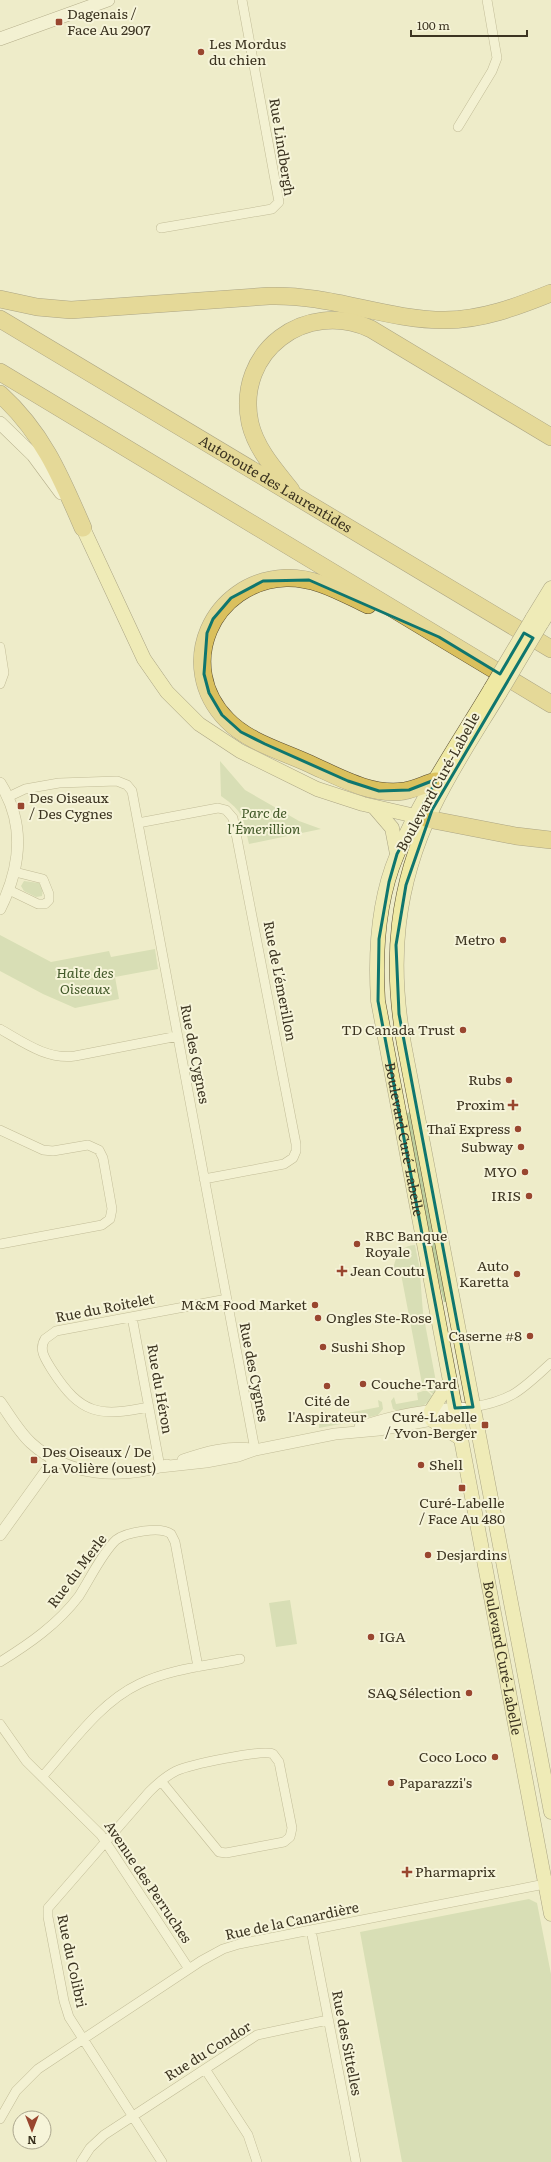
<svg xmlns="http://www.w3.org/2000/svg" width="551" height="2162" font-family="Literata,serif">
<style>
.green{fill:#bccd9d}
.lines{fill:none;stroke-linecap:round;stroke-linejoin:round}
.minor-casing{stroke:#8b805e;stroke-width:10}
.tertiary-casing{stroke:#8b805e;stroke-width:12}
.secondary-casing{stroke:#6d6141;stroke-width:14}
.primary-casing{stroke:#594d32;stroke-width:15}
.motorway-casing{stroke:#594d32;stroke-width:18}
.minor{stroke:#f9f7dd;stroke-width:9}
.tertiary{stroke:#f9f7dd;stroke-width:11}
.secondary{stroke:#f9f7dd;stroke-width:13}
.primary{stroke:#efe9a3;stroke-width:14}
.motorway{stroke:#dac05d;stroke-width:17}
.primary-bridge-casing{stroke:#594d32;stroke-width:15;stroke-linecap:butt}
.primary-bridge{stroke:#efe9a3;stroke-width:14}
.marked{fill:none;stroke:#0f766e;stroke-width:3;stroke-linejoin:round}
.poi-dot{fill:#99462f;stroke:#f6f4d9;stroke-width:1.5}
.labels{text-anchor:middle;stroke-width:4;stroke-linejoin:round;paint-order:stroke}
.poi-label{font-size:14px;fill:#3c3421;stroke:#f6f4d9;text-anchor:start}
.street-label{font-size:14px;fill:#3c3421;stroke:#f6f4d9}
.park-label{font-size:14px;font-style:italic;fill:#415828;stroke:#f6f4d9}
</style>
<rect width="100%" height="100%" fill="#eeecc9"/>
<path class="green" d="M220,761L245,790L299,821L321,829L249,844C243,818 244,812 221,796Z
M24,881L39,883L43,889L42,896L36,897L24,891L21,886Z
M0,935L51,962L109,951L111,957L155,949L158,969L115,977L119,999L75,1008L43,994L0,971Z
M410,1112L447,1302H444L429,1244L405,1114Z
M415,1245L420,1270L417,1271V1273L420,1274L423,1313L437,1387L435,1396L428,1390L423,1389L401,1274L393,1275C393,1262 399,1245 415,1245Z
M423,1391H427L434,1397C426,1407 405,1415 393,1409L391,1401L394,1397L396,1404L418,1400L417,1393Z
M378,1400L382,1402L383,1409L378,1415L365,1418L364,1415L356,1417L357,1421L319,1428V1424L325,1411L327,1417L379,1407Z
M290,1600L297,1644L276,1647L269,1603Z
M529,1899L537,1903L551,1974V2162H402L360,1932Z"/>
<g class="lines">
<defs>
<path id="minor" d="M458,127L492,71L497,58L487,0
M161,228L272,209L279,202L242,0
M0,647L4,673L0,684
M8,797L25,789L59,783L117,781L127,785L132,791L255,1450
M138,823L218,808L226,810L233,818L296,1144V1151L293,1158L284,1164L204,1179
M9,890L38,904H45L49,900V894L43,879L15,872
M0,1029C23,1042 47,1060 75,1056L178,1036
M0,1130L43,1150L53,1151L88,1145L99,1150L103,1158L112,1209L110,1219L102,1225L0,1244
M132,1317L160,1467
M149,1407C99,1417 81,1415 52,1370C46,1360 38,1350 45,1339L56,1331L227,1299
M473,1407C514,1400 522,1389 551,1363
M0,1662C29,1644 58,1624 79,1596C90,1579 102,1553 116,1540C126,1532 161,1526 171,1534L175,1542L198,1667
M0,1724L26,1761L101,1835L189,1969
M42,1777C71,1745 99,1703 139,1684C170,1669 206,1666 240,1659
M161,1781L219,1852L226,1853L284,1842L290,1837L292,1828L279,1762L273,1754C262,1749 189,1765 176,1771C166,1776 157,1784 149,1792L48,1908V1917L64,2001L69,2017L162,2162
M311,1930L356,2162
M205,2069L248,2135L257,2162
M0,2119L16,2091L38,2069L201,1961L223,1949L239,1944L550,1883
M81,2162L90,2148L104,2135L257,2035L328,2020"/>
<path id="tertiary" d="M0,783C26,824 21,867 0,909
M0,1402C10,1416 19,1432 31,1443C68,1477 121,1479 167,1465
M360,1427C392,1416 428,1409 463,1408
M183,1460C206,1452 228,1446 252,1449
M160,1467L206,1462L238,1456L255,1450L335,1434L379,1430L432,1420L447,1417L473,1407
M0,1535L54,1460"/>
<path id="secondary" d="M0,39L108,0
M0,423L33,455L61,493"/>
<g id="primary">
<path d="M83,528L144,659L167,692L199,724L240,751L317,789L363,804L424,818"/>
<path d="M532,619L551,588"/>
<path d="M541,624L551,608"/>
<path id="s1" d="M491,688C459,742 421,796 397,855C378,900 375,953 378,1001L551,1914"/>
<path d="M500,693C477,731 452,768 433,808C396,886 389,960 404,1044L551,1812"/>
<path d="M374,807L392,828L397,854"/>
<path d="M431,1411L449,1383"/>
<path d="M432,1420L460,1438"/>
</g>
<g id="motorway">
<path d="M0,299L37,307L71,310L269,296C330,294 386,320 445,320C482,320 516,307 551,293"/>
<path id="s2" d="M0,319L551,649"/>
<path d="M0,372L551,704"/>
<path d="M0,394C43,433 61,477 83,528"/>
<path d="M291,490C275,470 256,449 250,423C235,351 306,299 371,329L551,437"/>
<path d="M368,605C342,593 316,577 286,578C212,581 174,666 227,720C248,742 282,751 310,764C339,777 371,796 404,791C415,789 425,784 436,781"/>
<path d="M428,819L516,836L551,840"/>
</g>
</defs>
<use href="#minor" class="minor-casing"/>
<use href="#tertiary" class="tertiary-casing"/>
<use href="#secondary" class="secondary-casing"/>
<use href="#primary" class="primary-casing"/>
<use href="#motorway" class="motorway-casing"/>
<use href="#minor" class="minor"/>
<use href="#tertiary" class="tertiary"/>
<use href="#secondary" class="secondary"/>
<use href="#primary" class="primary"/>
<use href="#motorway" class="motorway"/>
<defs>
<path id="primary-bridge" d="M491,688L532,619
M500,693L541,624"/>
</defs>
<use href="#primary-bridge" class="primary-bridge-casing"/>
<use href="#primary-bridge" class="primary-bridge"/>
</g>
<path d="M0 0H551V2162H0ZM309,580L439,637L500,674L524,633L533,638L432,810L406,885L396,945L399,1014L473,1407L455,1408L378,1001L379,939L389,882L397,854L437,779L409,790L379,791L348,781L265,744L241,732L222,715L209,693L204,674L207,633L213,619L231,598L263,581Z" fill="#eeecc9" fill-opacity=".55" fill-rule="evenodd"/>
<path class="marked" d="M309,580L439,637L500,674L524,633L533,638L432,810L406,885L396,945L399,1014L473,1407L455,1408L378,1001L379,939L389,882L397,854L437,779L409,790L379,791L348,781L265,744L241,732L222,715L209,693L204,674L207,633L213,619L231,598L263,581Z"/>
<g class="poi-dot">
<rect x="55" y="18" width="8" height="8" rx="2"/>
<circle cx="201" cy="52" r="4"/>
<rect x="17" y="802" width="8" height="8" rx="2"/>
<circle cx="503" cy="940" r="4"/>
<circle cx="463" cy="1030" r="4"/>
<circle cx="509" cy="1080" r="4"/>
<path d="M511 1099h4v4h4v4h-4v4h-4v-4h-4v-4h4z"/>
<circle cx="518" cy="1129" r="4"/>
<circle cx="521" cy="1147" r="4"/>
<circle cx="525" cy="1172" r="4"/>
<circle cx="529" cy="1196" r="4"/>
<circle cx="357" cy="1244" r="4"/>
<path d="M340 1265h4v4h4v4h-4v4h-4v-4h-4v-4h4z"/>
<circle cx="517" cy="1274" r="4"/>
<circle cx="315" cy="1305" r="4"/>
<circle cx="318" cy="1318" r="4"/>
<circle cx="530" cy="1336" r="4"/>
<circle cx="323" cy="1347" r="4"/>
<circle cx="363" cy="1384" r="4"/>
<circle cx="327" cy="1386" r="4"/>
<rect x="481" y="1421" width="8" height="8" rx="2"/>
<rect x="30" y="1456" width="8" height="8" rx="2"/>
<circle cx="421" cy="1465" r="4"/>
<rect x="458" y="1484" width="8" height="8" rx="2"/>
<circle cx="428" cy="1555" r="4"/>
<circle cx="371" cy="1637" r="4"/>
<circle cx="469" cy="1693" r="4"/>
<circle cx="495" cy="1757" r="4"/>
<circle cx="391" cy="1783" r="4"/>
<path d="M405 1866h4v4h4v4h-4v4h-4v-4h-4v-4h4z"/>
</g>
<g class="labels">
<g class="poi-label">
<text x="67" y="19">Dagenais /<tspan x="67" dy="16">Face Au 2907</tspan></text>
<text x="209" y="49">Les Mordus<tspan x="209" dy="16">du chien</tspan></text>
<text x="29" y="803">Des Oiseaux<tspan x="29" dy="16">/ Des Cygnes</tspan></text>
<text x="495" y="945" text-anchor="end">Metro</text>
<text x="455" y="1035" text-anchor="end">TD Canada Trust</text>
<text x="501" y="1085" text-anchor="end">Rubs</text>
<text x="505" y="1110" text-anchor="end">Proxim</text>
<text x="510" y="1134" text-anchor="end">Thaï Express</text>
<text x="513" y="1152" text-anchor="end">Subway</text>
<text x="517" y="1177" text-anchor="end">MYO</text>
<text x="521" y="1201" text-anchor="end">IRIS</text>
<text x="365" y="1241">RBC Banque<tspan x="365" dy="16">Royale</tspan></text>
<text x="509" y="1271" text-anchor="end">Auto<tspan x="509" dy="16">Karetta</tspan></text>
<text x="350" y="1276">Jean Coutu</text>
<text x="307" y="1310" text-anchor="end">M&amp;M Food Market</text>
<text x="326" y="1323">Ongles Ste-Rose</text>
<text x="522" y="1341" text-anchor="end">Caserne #8</text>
<text x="331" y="1352">Sushi Shop</text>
<text x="371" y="1389">Couche-Tard</text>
<text x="327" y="1406" text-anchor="middle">Cité de<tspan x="327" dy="16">l'Aspirateur</tspan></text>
<text x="477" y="1422" text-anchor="end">Curé-Labelle<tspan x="477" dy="16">/ Yvon-Berger</tspan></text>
<text x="42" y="1457">Des Oiseaux / De<tspan x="42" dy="16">La Volière (ouest)</tspan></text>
<text x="429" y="1470">Shell</text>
<text x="462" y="1508" text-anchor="middle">Curé-Labelle<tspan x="462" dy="16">/ Face Au 480</tspan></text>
<text x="436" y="1560">Desjardins</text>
<text x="379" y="1642">IGA</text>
<text x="461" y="1698" text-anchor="end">SAQ Sélection</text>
<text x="487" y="1762" text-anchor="end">Coco Loco</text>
<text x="399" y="1788">Paparazzi's</text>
<text x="415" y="1877">Pharmaprix</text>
</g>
<g class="street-label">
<text transform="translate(282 147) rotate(81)" y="5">Rue Lindbergh</text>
<text dy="5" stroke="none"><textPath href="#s2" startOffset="321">Autoroute des Laurentides</textPath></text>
<text transform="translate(438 782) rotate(-61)" y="5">Boulevard Curé-Labelle</text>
<text transform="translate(280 981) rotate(79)" y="5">Rue de L'émerillon</text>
<text transform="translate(195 1054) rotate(79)" y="5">Rue des Cygnes</text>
<text dy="5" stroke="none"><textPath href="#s1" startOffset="481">Boulevard Curé-Labelle</textPath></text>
<text transform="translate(105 1308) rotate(-11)" y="5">Rue du Roitelet</text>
<text transform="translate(254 1372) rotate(79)" y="5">Rue des Cygnes</text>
<text transform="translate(160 1389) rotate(80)" y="5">Rue du Héron</text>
<text transform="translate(77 1571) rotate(-53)" y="5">Rue du Merle</text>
<text dy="5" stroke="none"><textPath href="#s1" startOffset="1009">Boulevard Curé-Labelle</textPath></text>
<text transform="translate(148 1882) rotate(56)" y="5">Avenue des Perruches</text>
<text transform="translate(292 1921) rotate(-12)" y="5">Rue de la Canardière</text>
<text transform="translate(72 1961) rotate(78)" y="5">Rue du Colibri</text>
<text transform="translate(347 2043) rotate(79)" y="5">Rue des Sittelles</text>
<text transform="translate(208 2051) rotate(-32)" y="5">Rue du Condor</text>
</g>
<g class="park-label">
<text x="264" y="818">Parc de<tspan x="264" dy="16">l'Émerillion</tspan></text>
<text x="85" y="978">Halte des<tspan x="85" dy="16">Oiseaux</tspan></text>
</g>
</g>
<g transform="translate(32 2130) rotate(180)"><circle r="19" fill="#f6f4d9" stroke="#aca78f"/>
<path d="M0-3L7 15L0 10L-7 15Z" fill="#99462f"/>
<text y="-6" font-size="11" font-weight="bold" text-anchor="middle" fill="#3c3421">N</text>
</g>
<path d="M411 30v6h116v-6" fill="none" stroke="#3c3421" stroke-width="2"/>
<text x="417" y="30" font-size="12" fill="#3c3421" stroke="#f6f4d9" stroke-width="3" paint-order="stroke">100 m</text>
</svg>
